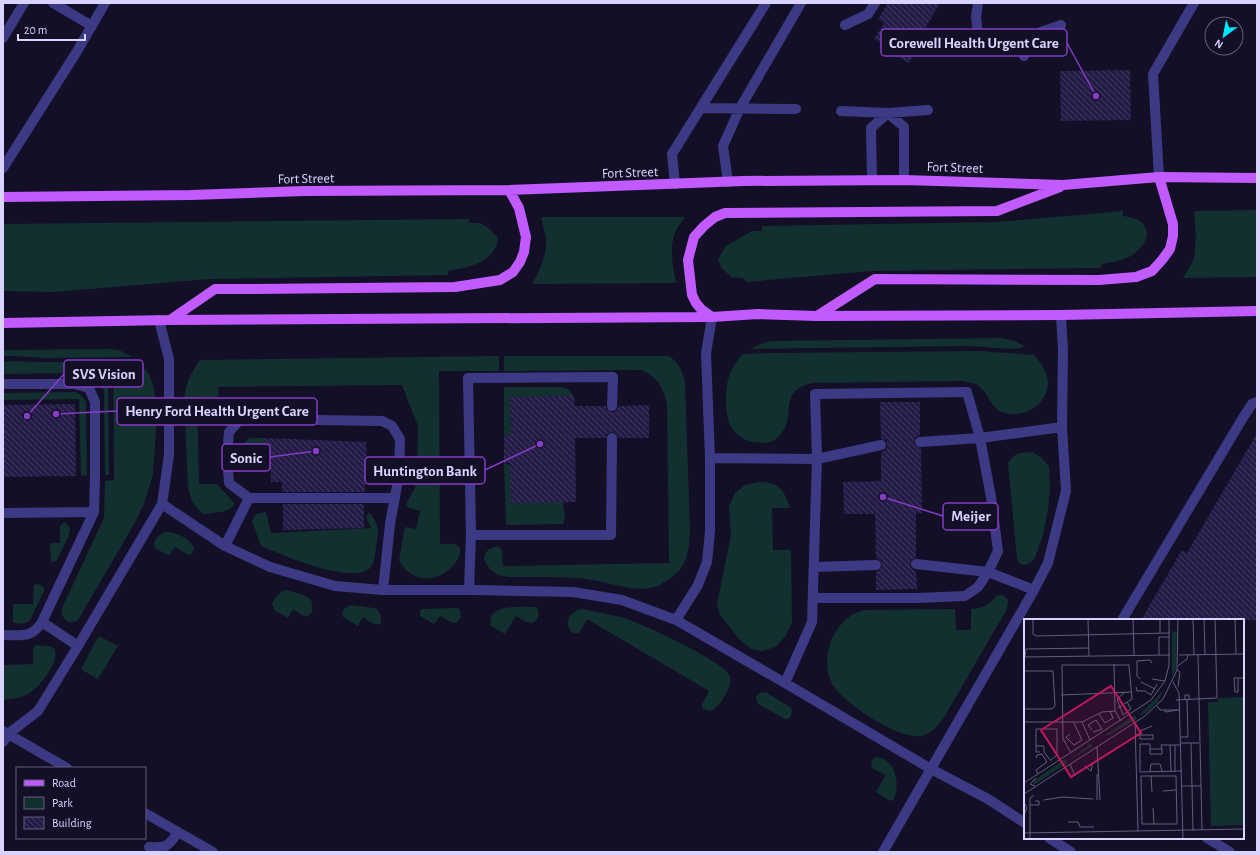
<svg xmlns="http://www.w3.org/2000/svg" width="1260" height="855" font-family="'Alegreya Sans',sans-serif">
<style>
.green{fill:#12302f}
.building{fill:url(#building-back-hatch)}
.lines{fill:none;stroke-linecap:round;stroke-linejoin:round}
.lane{stroke:#3d3a85;stroke-width:10}
.street{stroke:#3d3a85;stroke-width:10}
.primary{stroke:#c25bff;stroke-width:10}
.labels{text-anchor:middle;stroke-width:4;stroke-linejoin:round;paint-order:stroke}
.street-label{font-size:14px;fill:#d9d4ff;stroke:#130f26}
.inset-road{fill:none;stroke:#625e7d;stroke-width:1}
.view{fill:#c2185b;fill-opacity:0.15;stroke:#c2185b;stroke-width:2}
.inset-edge{fill:none;stroke:#d9d4ff;stroke-width:2}
.leader{fill:none;stroke:#843dc5;stroke-width:1.5}
.callout-dot{fill:#843dc5;stroke:#130f26;stroke-width:1.5}
.callout{fill:#130f26;stroke:#843dc5;stroke-width:1.5}
.callout-label{font-size:15px;text-anchor:middle;font-weight:bold;fill:#d9d4ff}
</style>
<defs>
<pattern id="building-back-hatch" width="6" height="6" patternUnits="userSpaceOnUse"><rect width="6" height="6" fill="#241b47"/><path d="M-1 5l2 2M0 0l6 6M5-1l2 2" fill="none" stroke="#433b63"/></pattern>
</defs>
<rect width="100%" height="100%" fill="#130f26"/>
<path class="green" d="M1257,210V277L1183,278L1194,259L1196,237L1194,211Z
M1123,211V216C1149,218 1155,237 1135,253C1126,260 1114,262 1102,264L1100,268L872,271L746,282L743,278L732,277L722,269L718,259L726,246L752,231H762V226L998,222Z
M541,217H685C682,222 677,227 675,233C669,248 673,267 676,283L532,284C540,270 547,255 546,239C545,232 542,224 541,217Z
M469,219V223H480L490,229L498,238C497,242 497,247 494,250C485,265 464,268 448,271V275L211,279L54,292L3,291V224Z
M1002,338L1015,341L1026,347L1012,349L966,346L750,349L761,344L771,341Z
M110,349L119,350L133,357L44,358L14,356H3V350Z
M982,351C999,353 1017,353 1034,355C1041,363 1049,374 1048,385C1046,406 1021,420 1002,412C989,407 988,389 975,384C971,383 967,382 963,381L812,383C775,392 799,419 778,437C777,438 774,441 773,441C765,444 754,443 746,440C741,438 737,435 734,431C723,419 724,383 732,369C735,364 739,359 742,354L770,353Z
M499,356V371H439L440,544C445,544 455,543 458,546C470,558 426,603 399,561L404,530L406,527L416,529L420,511L409,508L406,506L407,502L415,488L417,478L418,426L402,385L218,387L219,395L217,397H197L199,484H217L234,503C233,513 211,513 203,514C193,505 191,500 188,487L184,401C186,382 190,375 200,360Z
M504,356H669C679,363 682,370 685,382L690,532L689,546L686,559L680,570L671,578L658,586L645,589L629,588L593,580L577,578L545,577H508L498,575L490,569L484,560L485,554C488,549 493,546 499,547L502,550L503,566L669,563L667,404C663,388 658,377 641,370L504,371Z
M11,361L36,362H108L109,475H105L104,390L95,380L76,373L3,374V362Z
M113,362H139L149,374L153,384L155,398L156,429L153,475L143,506L136,521L78,620C68,626 60,618 62,608L104,518L105,481L114,480Z
M504,387H562L568,389L574,396L510,398L511,435L504,436Z
M75,392C81,394 84,397 86,403L87,475L81,476L79,399L3,400V393Z
M250,438H265L266,460L242,461C242,450 239,444 250,438Z
M1032,452L1041,457L1049,466L1050,486L1048,510L1043,535L1035,558L1030,563L1025,565L1020,564L1017,559L1008,463C1015,452 1020,453 1032,452Z
M504,463L511,465L563,502L565,517L563,524L506,525Z
M758,482C779,482 784,489 790,508H772L773,550H791L792,623L785,637L775,647L763,651L751,649L739,639L720,615L717,604L731,535L729,506L735,493L745,485Z
M266,512L271,533L371,528L366,517L368,513H370C381,527 378,532 376,548C375,553 375,561 372,566C356,588 281,554 261,546L252,521L256,514Z
M65,523L68,525L70,529L69,535L57,560L54,562L51,561L50,543H60V526L62,524Z
M165,532C176,532 190,538 194,548L192,554L188,555L175,547L169,556L155,548C152,540 159,535 165,532Z
M36,584L41,585L44,588V591L30,620C27,624 18,625 13,622V604H33L34,585Z
M287,590L306,596L311,600C313,604 314,618 305,616C302,616 296,611 293,609L288,618L274,610L272,603C276,596 280,591 287,590Z
M997,595H1003L1008,600L1007,609L946,714C940,723 935,731 925,735C903,744 843,703 832,684C831,682 830,678 829,676C823,653 832,630 850,616C854,613 859,612 864,610L955,609L956,630H971V609C984,608 989,605 997,595Z
M350,605L374,608L378,610C381,614 385,627 375,624C371,623 366,619 363,617L358,626L343,617C341,610 345,608 350,605Z
M535,607L538,609C539,613 539,616 537,619C532,628 522,619 516,616L505,634L491,626C485,603 522,607 535,607Z
M457,608L460,610L461,616C459,620 458,623 453,623L440,616L434,624L420,616V611L422,609Z
M582,609C595,612 608,614 621,617C639,622 724,661 730,676C734,684 719,710 710,711C707,711 705,709 702,708V704L709,691L587,619L579,633H573C562,625 570,610 582,609Z
M98,637H101L118,646L98,679L82,670V667Z
M37,645L49,646L55,649C55,653 56,656 55,659C51,672 39,687 28,694C21,698 11,699 3,700V665L33,664V649L35,646Z
M762,692L767,693L790,707L792,710L791,716L788,719H785L758,704L756,698L757,695Z
M878,757C896,761 901,785 893,800L890,801L876,792L886,775L872,768L871,762L874,758Z"/>
<path class="building" d="M888,3H940L926,27L929,29L909,63L880,46L882,44L874,39L884,23L878,19Z
M1130,70L1131,120L1061,121L1060,71Z
M574,396L575,406H606V409L611,412H615L619,406L649,405V438H618L616,433L612,432L607,434L606,438H575L576,502L511,503L510,463H504V436L511,435L510,397Z
M880,402H920V435L916,437L914,442L915,446L921,448L922,513H916V558L911,560L910,564L912,569L916,571L917,589L876,590V572L880,570L882,565L881,561L876,558L875,514H844L843,482L881,481V452L886,450L887,444L886,440L881,439Z
M75,404L76,476L3,477V405Z
M1257,433V620H1141L1182,550L1187,553Z
M265,438L366,442L367,466H365V492H282V482H271V469H266Z
M283,504H364V528L283,530Z"/>
<g class="lines">
<path class="lane" d="M53,3L92,26
M978,3L976,17L978,34
M845,25L868,14L875,3
M3,38L24,3
M1024,56L1029,39L1041,32L1061,25
M701,108L796,109
M841,111L888,113L928,110
M888,113L904,127V180
M1159,177L1153,74L1194,3
M872,180L871,128L888,113
M728,182L723,146L740,108L801,3
M675,184L672,154L766,3
M3,384H74L89,388L95,402V478L94,512L42,622C31,639 21,635 3,635
M612,438L611,535H471L468,378L613,377L612,406
M920,442L980,438L1062,427
M710,458L817,459L881,445
M162,504L225,546L270,567L335,586L383,590H477L573,592L622,600L676,620L785,683L931,769
M3,513L94,512
M225,546L249,498
M814,567L876,565
M383,590L390,524L399,475L400,439L392,426L382,421L254,419L239,421L229,432L227,456L229,483L249,498H395
M469,590L471,535
M813,598H918L965,596L978,587L988,572L1034,590
M676,620L698,585L707,562L710,531V458L706,353L712,317
M1122,620L1244,416L1252,404L1257,402
M42,622L78,646
M785,683L812,622L817,459L815,394L967,392L980,438L991,497L998,551L988,572L916,564
M3,731L67,768
M3,742L8,734L38,711L78,646L162,504L169,455V359L159,320
M145,813L213,852
M1207,838L1230,852
M149,847C167,848 168,847 178,832
M883,852L1034,590L1048,563L1066,491L1062,427L1063,350L1061,315"/>
<path class="street" d="M3,168L76,53L105,3
M931,769L988,799L1025,823
M1049,838L1071,852"/>
<path class="primary" d="M3,197L191,195L304,191L509,190L743,181L904,180L1063,185L1159,177L1257,178
M817,316L875,279L1099,280L1136,277L1152,271L1162,260L1170,249L1173,236V224L1159,177
M712,317L701,309L696,303L692,295L688,260L694,237L704,226L715,217L725,213L997,211L1060,187
M170,320L215,289H252L455,287L500,280L513,272L520,262L524,252L526,237L519,208L509,190
M3,323L170,320L712,317L758,314L817,316L1061,315L1257,311"/>
</g>
<g class="labels">
<g class="street-label">
<text transform="translate(955 167) rotate(2)" y="5">Fort Street</text>
<text transform="translate(630 172) rotate(-2)" y="5">Fort Street</text>
<text transform="translate(306 178) rotate(-1)" y="5">Fort Street</text>
</g>
</g>
<g transform="translate(1024 619)">
<rect width="220" height="220" fill="#130f26"/>
<path d="M148,12L153,13L152,50L148,58ZM139,72L134,83L122,94L114,97ZM220,78V206L187,207L184,83H194V79ZM111,96L113,100L81,118L83,115ZM66,125H68L67,128L45,141ZM41,140L43,144L10,166L9,162Z" fill="#12302f"/>
<path class="inset-road" d="M9,0V15L12,17L146,14M64,0L65,37M109,0L110,36M136,0V14M169,0L170,36M180,0L181,36M211,0L212,35M135,36V18H145M155,36L220,35M174,36L178,211M0,38L146,36M1,38L2,30L65,29M90,45L91,92L97,102M154,47L163,40L164,36M153,51L156,53L154,68M0,52H29L31,87L28,90H0M214,59V73H211L210,59H220M116,60L113,57V42L126,41L128,44M128,60L141,62M117,63L131,70M149,63L155,74L159,220M112,68L113,72H121L127,76L133,65M101,73L93,80L99,96L107,90L103,83M37,76L108,73M152,81L193,79L191,0M161,81V76H165V81M133,87L136,91H156M140,91L142,93L153,91M75,95L81,104L89,99L86,92M0,103H58L78,93L91,92M58,103L66,121M111,103L114,212M68,111L64,106L72,101L78,110L69,113M46,115L42,118L50,126L58,121L50,104M111,116H116V120H129V116H116V112L128,107M157,118H164L163,81M157,124H175M167,124L169,212M146,126L147,152M151,126V153M12,127H20V133L27,142M73,128L76,181M138,130L137,126H157M16,133H12V110H33V136L27,141M47,134L39,120L38,46H105L108,80L94,89M12,139L13,136L18,135L23,143L12,151L14,155M46,145L51,157M61,147L67,152L69,143M116,153V125H126V130H138V135H126V130M116,153L158,152M126,153L127,145H136L138,152M117,157H152L153,205H118ZM127,157L128,173M0,164L127,81L141,62L145,46V0M11,167L6,165L12,159M158,167H177M139,172L152,171M0,175L121,97L139,80L153,51L154,0M20,181L38,178L69,180M73,181V155M0,183L3,189L0,196M6,186H15V182H11M129,189L130,205M44,203H54L56,208H70M0,214L220,210M6,220V179L10,176"/>
<path class="view" d="M87,67L117,114L47,158L17,111Z"/>
<rect width="220" height="220" class="inset-edge"/>
</g>
<path class="leader" d="M1096 96L1067 43M27 416L64 374M56 414L117 411M316 451L270 457M540 444L485 470M883 497L943 516"/>
<g class="callout-dot">
<circle cx="1096" cy="96" r="4"/>
<circle cx="27" cy="416" r="4"/>
<circle cx="56" cy="414" r="4"/>
<circle cx="316" cy="451" r="4"/>
<circle cx="540" cy="444" r="4"/>
<circle cx="883" cy="497" r="4"/>
</g>
<g class="callout">
<rect x="881" y="29" width="186" height="27" rx="4"/>
<rect x="64" y="360" width="79" height="27" rx="4"/>
<rect x="117" y="398" width="200" height="27" rx="4"/>
<rect x="222" y="444" width="48" height="27" rx="4"/>
<rect x="365" y="457" width="120" height="27" rx="4"/>
<rect x="943" y="503" width="55" height="27" rx="4"/>
</g>
<g class="callout-label">
<text x="974" y="48">Corewell Health Urgent Care</text>
<text x="104" y="379">SVS Vision</text>
<text x="217" y="416">Henry Ford Health Urgent Care</text>
<text x="246" y="463">Sonic</text>
<text x="425" y="476">Huntington Bank</text>
<text x="971" y="521">Meijer</text>
</g>
<rect width="1260" height="855" fill="none" stroke="#d9d4ff" stroke-width="8"/>
<rect x="16" y="767" width="130" height="72" fill="#130f26" stroke="#625e7d"/>
<rect x="24" y="780" width="20" height="6" fill="#c25bff" stroke="#625e7d"/>
<text x="52" y="787" font-size="12" fill="#d9d4ff">Road</text>
<rect x="24" y="797" width="20" height="12" fill="#12302f" stroke="#625e7d"/>
<text x="52" y="807" font-size="12" fill="#d9d4ff">Park</text>
<rect x="24" y="817" width="20" height="12" fill="url(#building-back-hatch)" stroke="#625e7d"/>
<text x="52" y="827" font-size="12" fill="#d9d4ff">Building</text>
<g transform="translate(1224 36) rotate(212)"><circle r="19" fill="#130f26" stroke="#625e7d"/>
<path d="M0-3L7 15L0 10L-7 15Z" fill="#00e5ff"/>
<text y="-6" font-size="11" font-weight="bold" text-anchor="middle" fill="#d9d4ff">N</text>
</g>
<path d="M18 34v6h67v-6" fill="none" stroke="#d9d4ff" stroke-width="2"/>
<text x="24" y="34" font-size="12" fill="#d9d4ff" stroke="#130f26" stroke-width="3" paint-order="stroke">20 m</text>
</svg>
